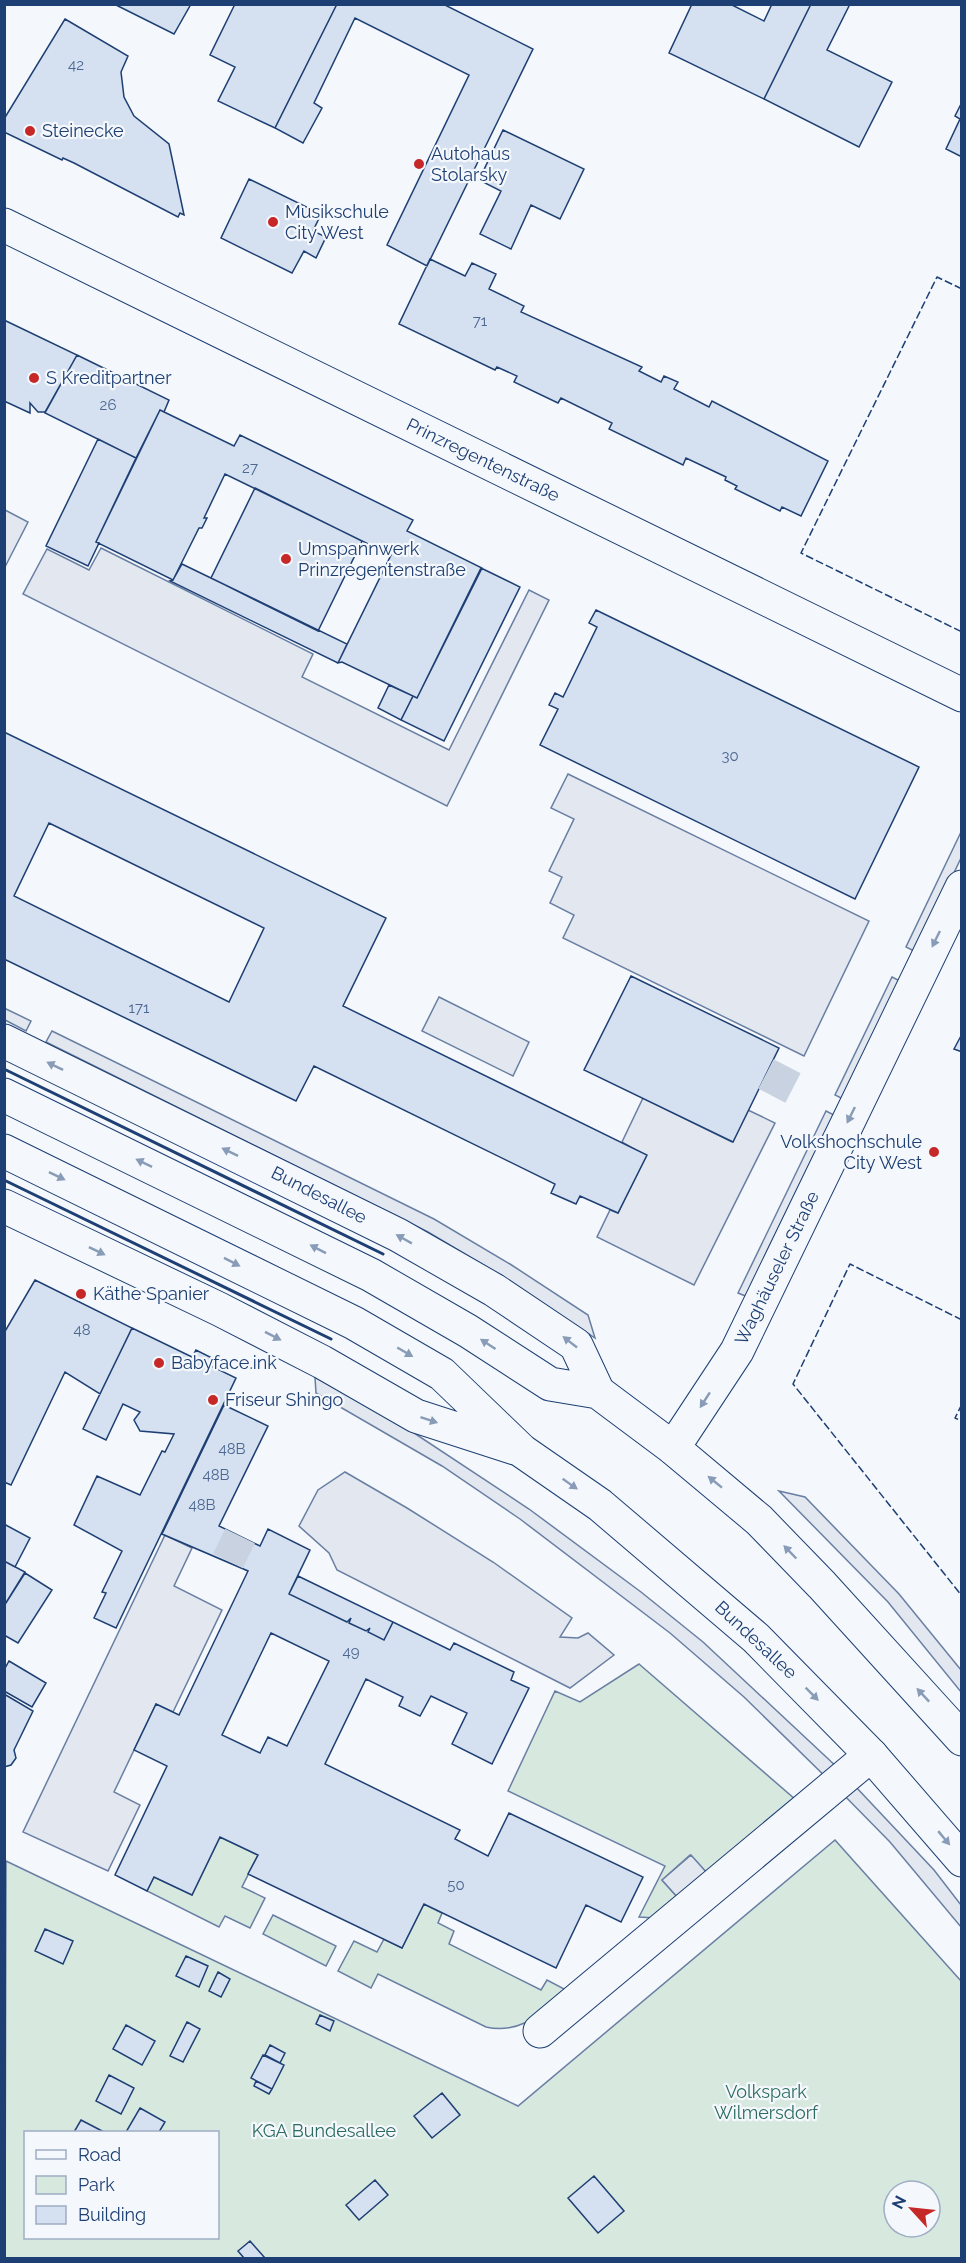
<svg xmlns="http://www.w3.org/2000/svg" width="966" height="2263" font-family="Raleway,sans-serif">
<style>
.green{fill:#d7e8df;stroke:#687fa3;stroke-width:1.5;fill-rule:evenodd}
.parking{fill:#e3e8f0;stroke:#687fa3;stroke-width:1.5}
.building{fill:#d5e0f0;stroke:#1d3f73;stroke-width:1.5;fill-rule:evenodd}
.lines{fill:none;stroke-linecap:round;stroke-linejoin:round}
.minor-tunnel{stroke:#c9d2e0;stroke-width:33;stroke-dasharray:33 16;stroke-linecap:butt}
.minor-casing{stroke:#1d3f73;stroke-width:35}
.major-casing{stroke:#1d3f73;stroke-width:35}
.minor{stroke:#f4f7fb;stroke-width:33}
.major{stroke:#f4f7fb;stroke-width:33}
.fence{stroke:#1d3f73;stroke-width:1.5;stroke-dasharray:8 3;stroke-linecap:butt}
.wall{stroke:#1d3f73;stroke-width:3}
.oneway{fill:#889bb7}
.poi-dot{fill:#c62828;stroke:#f4f7fb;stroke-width:2}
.labels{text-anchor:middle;stroke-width:4.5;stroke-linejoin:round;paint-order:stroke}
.number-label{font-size:15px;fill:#4b6792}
.poi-label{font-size:18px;fill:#1d3f73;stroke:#f4f7fb;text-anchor:start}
.street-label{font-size:18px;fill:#1d3f73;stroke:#f4f7fb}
.park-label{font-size:18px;fill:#2c6c60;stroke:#f4f7fb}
</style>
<rect width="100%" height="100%" fill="#f4f7fb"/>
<path class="green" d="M639,1664L796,1800L707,1873L690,1855L662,1880L679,1899L655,1918L639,1917L665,1866L508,1791L555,1691L580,1702Z
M220,1837L258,1855L242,1887L265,1898L250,1928L225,1916L219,1927L147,1891L154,1877L192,1895Z
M835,1840L961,1981V2258H5L6,1861L518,2106ZM26,2132H218V2238H26ZM894,2191H930V2227H894Z
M424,1904L442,1913L438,1923L454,1931L449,1944L541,1990L547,1980L570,1992C544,2011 521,2035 486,2027L378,1974L371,1988L338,1971L354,1941L377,1952L384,1939L402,1948Z
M273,1915L336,1946L326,1966L263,1934Z"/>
<path class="parking" d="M5,510L28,522L5,567Z
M101,548L313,654L302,677L449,750L529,590L549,600L447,806L23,594L47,549L89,570Z
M568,774L869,921L804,1056L563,938L574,915L550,903L562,877L549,871L574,819L551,808Z
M961,832V858L916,952L906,947Z
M892,977L902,982L845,1100L835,1095Z
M439,997L529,1042L513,1076L422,1031Z
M4,1008L31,1021L26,1031L5,1020Z
M52,1031L434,1219L510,1264L588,1315L595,1338L502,1276L428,1232L46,1042Z
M643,1098L732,1142L748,1110L775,1123L694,1285L597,1237L610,1210L618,1213L646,1156L622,1142Z
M826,1111L836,1116L748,1297L738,1293Z
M315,1377L408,1429L529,1509L641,1592L703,1642L839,1769L934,1870L961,1905V1927L890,1842L835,1786L744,1697L670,1633L520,1519L442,1466L316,1393Z
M345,1472L407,1508L493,1562L572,1618L560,1637L578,1638L588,1633L614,1655L570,1688L337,1570L329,1553L299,1526L318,1490Z
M779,1491L805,1497L899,1594L961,1670V1692L888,1602Z
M165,1535L192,1548L174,1586L222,1610L173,1712L156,1704L114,1792L140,1805L108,1871L23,1832Z
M691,1855L707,1873L679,1899L662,1880Z"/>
<path class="building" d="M114,4H191L174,34Z
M235,4H337L275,128L218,101L235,67L210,55Z
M337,4H443L533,49L427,266L387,245L469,75L355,18L314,103L322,108L303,143L275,128Z
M692,4H730L764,21L772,4H811L764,99L669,53Z
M811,4H850L827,50L892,82L859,147L764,99Z
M65,19L128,56L121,72L124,97L134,116L169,144L184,215L180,213L178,217L74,163L63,158L62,160L4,132V119Z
M962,102V157L946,149L960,119L955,116Z
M503,130L584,169L560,219L531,205L511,249L480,234L501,191L479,180Z
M249,179L321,214L313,231L326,237L316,258L304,251L292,273L221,238Z
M430,259L465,276L472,263L496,274L489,289L524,306L521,312L642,367L639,371L661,382L664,376L678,382L674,389L709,407L712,401L828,461L801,516L782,507L780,511L735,489L737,486L725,480L726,477L686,458L683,465L609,429L612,423L561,398L558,403L514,382L517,376L497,367L495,370L399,324Z
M4,320L77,355L45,412H38L30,403V413L4,401Z
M77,355L169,400L164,412L160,410L136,458L45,413Z
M160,410L234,446L240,435L413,520L407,531L482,568L417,698L342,662L338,663L391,555L225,474L204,518H207L202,528H199L173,580L96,542Z
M98,439L136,458L96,542L99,543L88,566L46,546Z
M255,488L362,541L318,631L211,578Z
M182,564L347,644L338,663L170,581L173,580Z
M481,568L520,587L444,741L401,720L413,696L417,698Z
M596,610L919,767L855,899L540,745L558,709L549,705L555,693L563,697L597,627L589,623Z
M389,685L413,696L401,720L378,708Z
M4,732L386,918L343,1006L647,1155L618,1213L580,1196L576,1204L551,1193L555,1184L314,1066L296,1101L4,959ZM49,823L264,928L229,1002L14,896Z
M631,976L779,1048L733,1142L584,1070Z
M962,1034V1052L954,1049Z
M35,1280L132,1328L100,1394L65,1372L11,1485L4,1482V1333Z
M132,1328L192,1357L196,1350L214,1359L211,1366L236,1378L116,1628L94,1618L106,1593L102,1592L122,1551L74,1525L97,1476L140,1495L162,1451L165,1452L174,1434L140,1431L134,1420L140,1412L123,1404L106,1440L83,1429Z
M224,1405L268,1426L219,1526L260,1546L268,1529L310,1550L289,1594L347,1622L351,1618L349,1623L366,1631L370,1628L368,1632L384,1640L393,1622L450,1650L454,1643L514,1672L511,1680L529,1688L492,1764L452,1744L467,1713L431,1696L420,1716L399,1706L403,1697L366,1679L325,1764L460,1830L455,1839L488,1856L509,1813L643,1877L621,1922L586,1905L556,1968L424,1904L402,1948L248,1874L258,1855L220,1837L192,1895L154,1877L147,1891L115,1875L167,1766L134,1750L156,1704L179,1715L248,1571L162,1534ZM271,1633L329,1661L287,1746L268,1737L260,1753L222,1735Z
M4,1524L30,1538L15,1567L4,1561Z
M4,1561L25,1572L4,1606Z
M25,1573L52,1590L18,1643L4,1635V1606Z
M298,1576L393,1622L384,1640L368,1632L370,1628L366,1631L349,1623L351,1618L347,1622L289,1594Z
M9,1661L46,1683L32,1707L4,1691V1670Z
M4,1694L33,1711L14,1750L16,1758L11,1765L4,1767Z
M45,1929L73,1941L63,1964L35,1951Z
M186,1956L208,1966L199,1987L176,1976Z
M218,1972L230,1979L221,1997L209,1991Z
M320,2015L334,2021L330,2031L316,2024Z
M187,2022L200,2029L183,2062L170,2056Z
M126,2025L155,2041L142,2065L113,2049Z
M270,2045L285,2053L280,2063L265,2055Z
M263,2055L284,2065L272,2089L251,2078Z
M109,2075L134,2088L121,2114L96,2101Z
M256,2081L272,2089L269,2094L254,2086Z
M442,2093L460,2115L432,2138L414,2116Z
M140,2108L165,2122L159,2132H126Z
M81,2120L104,2132H74Z
M594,2176L624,2211L598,2233L568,2198Z
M375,2180L388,2195L359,2220L346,2205Z
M250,2241L265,2258H244L238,2251Z"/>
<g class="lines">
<path class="minor-tunnel" d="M766,1074L793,1088
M228,1561L240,1536"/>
<defs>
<path id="minor" d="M4,225L962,695
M673,1448L737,1351L962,887
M540,2031L871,1755"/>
<path id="major" d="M4,1041L398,1235L494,1290L576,1345L598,1392
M4,1095L371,1275L468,1331L550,1384L598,1392L673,1448L759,1520L822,1585L962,1739
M4,1151L354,1323L442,1374L522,1451L600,1505L756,1638L871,1755L962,1860
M4,1206L219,1309L322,1362L416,1416L515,1448"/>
</defs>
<use href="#minor" class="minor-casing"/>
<use href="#major" class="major-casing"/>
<use href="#minor" class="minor"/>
<use href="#major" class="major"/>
<path class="fence" d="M962,289L937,277L801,553L962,632
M962,1320L850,1264L793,1384L962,1596
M962,1404L955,1418L962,1421"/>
<path class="wall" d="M4,1069L383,1254
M4,1180L331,1339"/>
</g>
<defs><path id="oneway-solid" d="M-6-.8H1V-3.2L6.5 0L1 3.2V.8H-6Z" transform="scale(1.5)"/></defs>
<g class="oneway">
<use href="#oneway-solid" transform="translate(936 939) rotate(116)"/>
<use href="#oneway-solid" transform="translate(55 1066) rotate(-154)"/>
<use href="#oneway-solid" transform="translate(851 1115) rotate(116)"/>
<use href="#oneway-solid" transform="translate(230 1152) rotate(-154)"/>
<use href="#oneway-solid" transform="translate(144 1163) rotate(-154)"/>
<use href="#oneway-solid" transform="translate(57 1176) rotate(26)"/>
<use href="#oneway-solid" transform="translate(404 1239) rotate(-151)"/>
<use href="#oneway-solid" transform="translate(318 1249) rotate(-153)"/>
<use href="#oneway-solid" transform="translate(97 1251) rotate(26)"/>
<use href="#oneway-solid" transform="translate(232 1262) rotate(27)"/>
<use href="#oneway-solid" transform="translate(273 1336) rotate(27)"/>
<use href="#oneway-solid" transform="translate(570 1342) rotate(-142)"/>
<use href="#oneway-solid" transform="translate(488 1344) rotate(-147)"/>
<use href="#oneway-solid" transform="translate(405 1352) rotate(30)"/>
<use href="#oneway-solid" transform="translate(705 1400) rotate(123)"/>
<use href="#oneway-solid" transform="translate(429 1420) rotate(18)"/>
<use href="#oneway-solid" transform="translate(715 1482) rotate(-141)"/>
<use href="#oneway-solid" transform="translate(570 1484) rotate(35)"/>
<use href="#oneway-solid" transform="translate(790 1552) rotate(-134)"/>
<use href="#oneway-solid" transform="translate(812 1694) rotate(45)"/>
<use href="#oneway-solid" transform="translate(923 1695) rotate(-133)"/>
<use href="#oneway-solid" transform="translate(944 1838) rotate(50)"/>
</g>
<g class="poi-dot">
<circle cx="30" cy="131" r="6"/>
<circle cx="419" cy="164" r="6"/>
<circle cx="273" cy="222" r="6"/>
<circle cx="34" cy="378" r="6"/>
<circle cx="286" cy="559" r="6"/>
<circle cx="934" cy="1152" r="6"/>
<circle cx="81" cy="1294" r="6"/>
<circle cx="159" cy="1363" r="6"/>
<circle cx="213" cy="1400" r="6"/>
</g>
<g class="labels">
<g class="number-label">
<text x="76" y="70">42</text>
<text x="480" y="326">71</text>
<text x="108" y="410">26</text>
<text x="250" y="473">27</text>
<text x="730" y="761">30</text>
<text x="139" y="1013">171</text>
<text x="82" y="1335">48</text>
<text x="232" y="1454">48B</text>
<text x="216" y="1480">48B</text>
<text x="202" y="1510">48B</text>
<text x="351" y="1657">49</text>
<text x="456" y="1890">50</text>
</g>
<g class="poi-label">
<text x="42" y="137">Steinecke</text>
<text x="431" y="160">Autohaus<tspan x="431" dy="21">Stolarsky</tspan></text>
<text x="285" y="218">Musikschule<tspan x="285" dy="21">City West</tspan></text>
<text x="46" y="384">S Kreditpartner</text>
<text x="298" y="555">Umspannwerk<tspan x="298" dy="21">Prinzregentenstraße</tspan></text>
<text x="922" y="1148" text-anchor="end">Volkshochschule<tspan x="922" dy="21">City West</tspan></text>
<text x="93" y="1300">Käthe Spanier</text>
<text x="171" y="1369">Babyface.ink</text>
<text x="225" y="1406">Friseur Shingo</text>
</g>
<g class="street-label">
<text transform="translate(483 460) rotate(26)" y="6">Prinzregentenstraße</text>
<text transform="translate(319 1195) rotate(27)" y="6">Bundesallee</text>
<text transform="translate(777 1268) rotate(-64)" y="6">Waghäuseler Straße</text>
<text transform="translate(756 1640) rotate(43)" y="6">Bundesallee</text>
</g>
<g class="park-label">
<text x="766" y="2098">Volkspark<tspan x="766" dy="21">Wilmersdorf</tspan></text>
<text x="324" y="2137">KGA Bundesallee</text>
</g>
</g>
<rect width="966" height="2263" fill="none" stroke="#1d3f73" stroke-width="12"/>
<rect x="24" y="2131" width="195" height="108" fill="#f4f7fb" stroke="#9eadc5" stroke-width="1.5"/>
<rect x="36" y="2150" width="30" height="9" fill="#f4f7fb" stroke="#9eadc5" stroke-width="1.5"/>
<text x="78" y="2161" font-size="18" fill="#1d3f73">Road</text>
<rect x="36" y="2176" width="30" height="18" fill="#d7e8df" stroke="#9eadc5" stroke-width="1.5"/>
<text x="78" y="2191" font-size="18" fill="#1d3f73">Park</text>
<rect x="36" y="2206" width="30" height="18" fill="#d5e0f0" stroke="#9eadc5" stroke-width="1.5"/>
<text x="78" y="2221" font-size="18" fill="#1d3f73">Building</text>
<g transform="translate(912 2209) rotate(297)"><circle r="28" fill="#f4f7fb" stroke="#9eadc5" stroke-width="1.5"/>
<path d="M0-4.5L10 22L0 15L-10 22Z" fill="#c62828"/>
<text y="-9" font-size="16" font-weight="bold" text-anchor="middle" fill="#1d3f73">N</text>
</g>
</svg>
